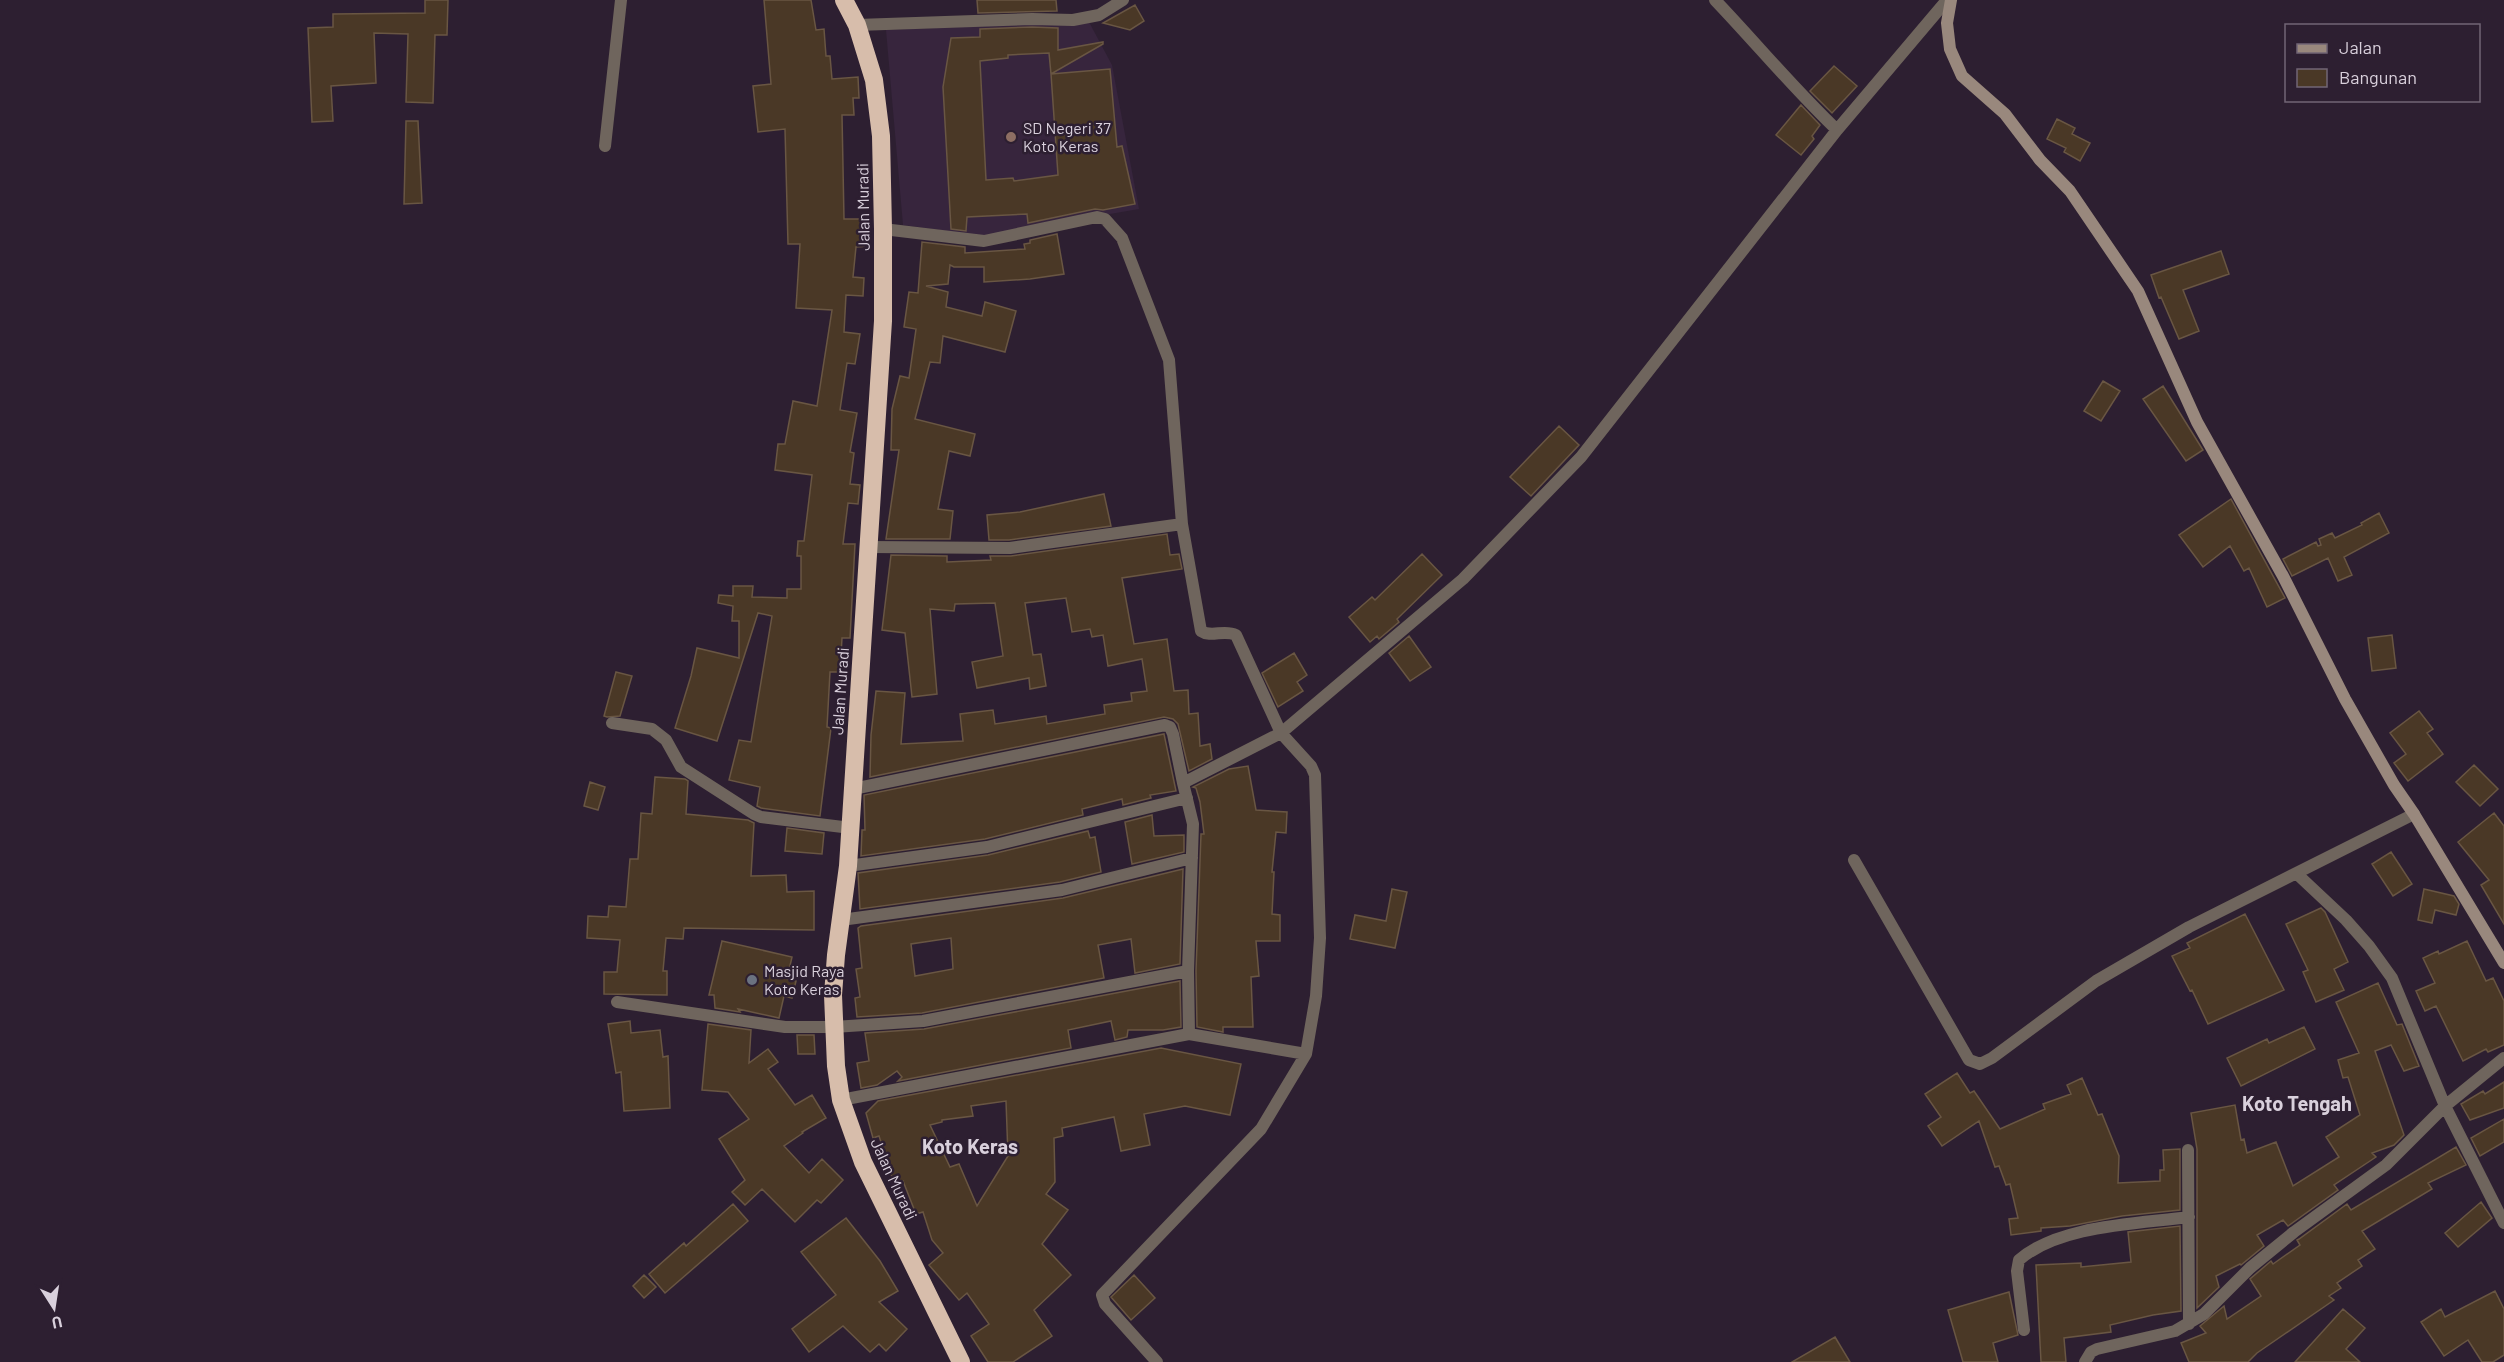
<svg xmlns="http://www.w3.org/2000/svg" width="2504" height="1362" font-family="Barlow,sans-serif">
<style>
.built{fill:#37253d}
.building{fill:#4a3826;stroke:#695643;stroke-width:1.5;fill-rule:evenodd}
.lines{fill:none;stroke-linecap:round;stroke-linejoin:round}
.street{stroke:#6f655d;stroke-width:12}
.secondary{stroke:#99887d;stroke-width:12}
.highway{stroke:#d7bdab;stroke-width:18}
.education-dot{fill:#8d6e63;stroke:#2d1f31;stroke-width:2}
.worship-dot{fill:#6b7280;stroke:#2d1f31;stroke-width:2}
.labels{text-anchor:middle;stroke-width:5;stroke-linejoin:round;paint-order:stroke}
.poi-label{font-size:16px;fill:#d9d0dc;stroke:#2d1f31;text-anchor:start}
.street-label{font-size:16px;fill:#d9d0dc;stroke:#2d1f31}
.quarter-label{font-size:20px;font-weight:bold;fill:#d9d0dc;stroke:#2d1f31}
</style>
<rect width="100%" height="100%" fill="#2d1f31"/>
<path class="built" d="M1089,22L1112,65L1139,209L982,236L903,225L886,30Z"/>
<path class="building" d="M425,0H448L447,35H435L433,103L406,102L408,34L374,33L376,83L331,86L333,121L312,122L308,28L333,27V14L425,13Z
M764,0H811L816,30L824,29L826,56H830L832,79L858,77L859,98H853L854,115H842L844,219H869V246L856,247L853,277L864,278L863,296L846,295L844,332L860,334L855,364L847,363L840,410L857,413L850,452L854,453L850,484L860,485L858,504L848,503L843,544H855L850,638H842L840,672H830L827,727L831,728L820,816L761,808L757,806L760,787L729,780L739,740L751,742L772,616L758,613L717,741L675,728L691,676L697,648L739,658V621H732L733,606L718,603L719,595L733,596V586H753L752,597L787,598V589H801V556H797L798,541H804L812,475L775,470L778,444H785L793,401L817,406L832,310L796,308L800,244H788L785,129L758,132L753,86L771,84Z
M977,0H1056L1057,11L978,13Z
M1135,5L1144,21L1130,30L1103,23Z
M1032,27L1058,28V50L1103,42V44L1051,74L1049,53L1008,55V58L980,61L986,180L1013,178L1014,181L1058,175L1051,74L1110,69L1117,147L1122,146L1135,204L1103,210L1095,209L1028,223L1027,214L967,217L966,231L951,229L943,87L951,38L980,37V29Z
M1834,66L1857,86L1832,113L1810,91Z
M1801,105L1820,125L1812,136L1814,139L1801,155L1776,135Z
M2057,119L2075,128L2072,134L2090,143L2080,161L2064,152L2066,148L2047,139Z
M406,121H418L422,203L404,204Z
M1057,234L1064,274L1030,279L984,282V267H954L950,265L948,284L926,286L948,292L946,307L982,316L985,302L1016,311L1005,352L943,336L940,363L930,362L915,419L975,434L970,456L949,451L938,509L953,511L950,539H886L899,450H891L892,409L900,376L909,378L916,329L904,327L909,292L918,293L922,242L965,247V253L1025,249L1024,244L1030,243V240Z
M2221,251L2229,274L2183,290L2199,331L2179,339L2161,297L2159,298L2151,275Z
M2103,381L2120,391L2101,421L2084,411Z
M2163,386L2203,450L2186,461L2143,399Z
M1559,426L1579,445L1531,496L1510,477Z
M1104,494L1111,526L1009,540H989L987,515L1020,512Z
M2231,499L2285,598L2267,607L2249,568L2244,571L2230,546L2203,567L2179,535Z
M2379,513L2389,533L2344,557L2352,575L2338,581L2328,558L2292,576L2283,559L2316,542L2318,546L2321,545L2319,539L2332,533L2335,538L2362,525L2361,523Z
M1167,534L1170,555L1179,554L1182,569L1122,578L1134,644L1167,639L1174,691L1188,690L1189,714L1198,713L1200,746L1210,744L1212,759L1189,771L1178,724L1173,719L1164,717L870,777L871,735L876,691L905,693L901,744L963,741L960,714L993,710L995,724L1046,716L1047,724L1105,714L1104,705L1132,701L1131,693L1147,691L1142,659L1108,666L1103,635L1092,637L1090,629L1072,632L1066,598L1025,603L1033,655L1041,654L1046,686L1030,689L1029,678L977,688L972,662L1003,656L995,603L955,604L954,611L930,609L937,694L912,697L905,633L882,630L891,555L947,556V562L991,560L990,556H1011Z
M1422,554L1442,575L1397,619L1399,622L1379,639L1377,636L1370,642L1349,617L1372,597L1375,600Z
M2392,635L2396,668L2372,671L2368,638Z
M1409,636L1431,667L1410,681L1389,653Z
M1294,653L1307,675L1297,682L1303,691L1278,707L1262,673Z
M616,672L632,676L620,716L607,717L604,716Z
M2419,711L2433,729L2427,733L2443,754L2408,781L2394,763L2406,754L2390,733Z
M1164,734L1176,791L1150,795L1151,798L1123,805L1122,799L1082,809L1083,815L985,839L861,856L862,830H865L864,795Z
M2474,765L2498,789L2480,806L2456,782Z
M1248,766L1256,810L1287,812L1286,833L1276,832L1272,872H1274L1272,914L1280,915V941H1256L1259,976L1251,977L1253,1027H1223V1032L1197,1027L1196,971L1201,834H1204L1200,802L1196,788L1193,787L1229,769Z
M655,777L685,779L688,781L686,814L748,820L754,823L751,876L786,875L787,892L814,891V930L684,928L683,939L666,938L663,971H667V995L604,994V972H617L620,940L587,938L588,916L608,917L609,906L626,907L630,859H638L641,813L652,814Z
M590,782L605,787L598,810L584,806Z
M2494,813L2504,826V924L2481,885L2489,880L2458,842Z
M1152,815L1154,836L1184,835V852L1132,864L1125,822Z
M787,828L824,833L822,854L785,851Z
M1088,831L1090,838L1095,837L1101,872L1060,882L860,909L858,873L988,855Z
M2391,852L2412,884L2393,896L2372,864Z
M1183,869L1180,964L1135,973L1131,939L1098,945L1104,978L922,1013L857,1017L855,998L860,997L856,969L862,968L858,928L861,926L1063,898ZM951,938L953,969L915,976L911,944Z
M1392,889L1407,892L1395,948L1350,939L1355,915L1386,921Z
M2424,889L2454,896L2459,904L2456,915L2435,910L2432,923L2418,920Z
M2321,908L2325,912L2348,962L2334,969L2344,990L2316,1002L2303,972L2308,970L2286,924Z
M2245,914L2284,990L2208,1024L2192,990L2190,991L2172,956L2190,948L2187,943Z
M722,941L792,957L787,979L796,981L792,998L784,996L779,1018L738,1009L740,1012L715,1008L714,995H709Z
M2467,941L2486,981L2493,978L2504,1001V1045L2488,1052L2486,1049L2463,1061L2436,1006L2425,1011L2416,991L2435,983L2423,958L2438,951L2439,954Z
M1180,981L1181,1027L1163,1030H1128L1127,1037L1115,1040L1111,1021L1068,1030L1071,1048L898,1081L902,1077L897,1071L877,1085L861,1088L857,1063L869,1061L865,1033L924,1029Z
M2378,983L2397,1025L2402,1024L2419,1066L2404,1071L2391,1045L2375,1051L2404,1135L2394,1145L2372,1153L2376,1157L2334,1185L2338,1190L2288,1226L2283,1220L2257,1235L2264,1246L2241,1265L2240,1264L2216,1276L2219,1287L2197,1308V1149L2191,1113L2235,1105L2241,1140L2244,1139L2247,1153L2276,1142L2293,1186L2339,1157L2326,1137L2360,1115L2348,1077L2343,1078L2338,1060L2359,1053L2336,1002Z
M630,1021L631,1033L660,1030L663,1057L668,1056L670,1108L624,1111L621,1072L616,1073L608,1024Z
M708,1024L751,1030L749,1063L768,1049L778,1062L768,1069L795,1105L812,1095L826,1118L802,1132L803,1133L784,1146L809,1173L822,1159L843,1180L821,1203L817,1200L795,1222L762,1189L745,1205L732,1192L745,1180L719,1139L749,1119L728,1092L702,1090Z
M2304,1027L2315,1049L2241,1086L2227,1058L2267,1039L2269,1043Z
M797,1035H814L815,1054H798Z
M1161,1048L1241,1064L1230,1115L1185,1106L1144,1114L1150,1145L1121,1151L1114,1117L1062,1128L1063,1136L1054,1138L1055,1182L1046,1194L1068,1210L1042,1244L1071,1275L1034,1310L1052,1336L1013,1362H988L971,1336L989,1324L967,1293L959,1300L929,1265L943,1253L932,1240L923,1212L916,1214L903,1181L896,1184L887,1167L889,1166L879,1136L873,1138L866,1113L878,1101ZM1006,1101L1008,1156L977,1206L959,1164L950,1167L930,1125L942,1122V1120L973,1116L971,1106Z
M1957,1073L1970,1093L1974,1091L2000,1129L2045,1109L2043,1104L2071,1094L2067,1085L2082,1078L2098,1115L2102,1114L2119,1156L2118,1183L2160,1181V1170H2164L2163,1150L2180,1149V1210L2122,1216L2070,1226L2041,1228V1231L2011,1235L2009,1219L2018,1218L2010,1184L2006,1185L1999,1166L1995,1167L1979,1121L1942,1146L1928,1126L1941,1117L1925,1094Z
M2504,1082V1108L2470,1120L2461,1104L2483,1091L2485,1094Z
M2504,1119V1142L2480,1156L2471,1138Z
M2456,1147L2466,1165L2428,1183L2432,1189L2362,1231L2375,1249L2358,1260L2362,1266L2337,1283L2341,1288L2329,1296L2334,1300L2257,1353L2248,1362H2189L2181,1343L2206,1333L2200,1326L2224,1306L2227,1319L2261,1296L2250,1279L2271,1261L2273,1264L2300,1245L2297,1240L2299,1239L2347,1204L2351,1210Z
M2481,1202L2492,1218L2458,1247L2445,1233Z
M733,1204L748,1221L665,1293L649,1274L684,1243L686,1246Z
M846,1218L880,1261L898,1291L879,1302L907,1329L886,1351L879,1344L870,1352L843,1326L809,1352L792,1329L836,1295L801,1252Z
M2180,1226L2181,1311L2153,1315L2110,1325L2111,1332L2064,1338L2066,1362H2041L2036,1265L2081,1263V1267L2131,1262L2128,1232Z
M644,1275L656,1287L644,1298L633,1286Z
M1134,1275L1155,1298L1131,1320L1111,1297Z
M2495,1291L2504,1309V1355L2493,1362H2482L2468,1340L2444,1356L2421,1322L2441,1309L2445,1317Z
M2009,1292L2018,1335L1993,1343L1998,1362H1963L1948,1310Z
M2343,1309L2365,1328L2346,1349L2360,1362H2295Z
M1835,1337L1850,1362H1792Z"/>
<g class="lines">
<path class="street" d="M1715,0C1756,43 1794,89 1837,130
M857,25L1032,19L1073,20L1099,15L1123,0
M605,146L621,0
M883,229L984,241L1097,217L1105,219L1122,238L1169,360L1182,524L1201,631C1211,638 1224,629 1236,635L1281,733L1311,766L1315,775L1320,938L1316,996L1306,1054L1261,1129L1102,1295L1105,1304L1157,1362
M869,547L1010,548L1182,524
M612,723L652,729L666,740L681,767L754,814L761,817L851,828
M853,789L1165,725L1170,727L1173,734L1183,783
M1854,860L1969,1060L1980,1064L1992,1058L2096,981L2189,927L2414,814
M848,866L987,847L1187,798
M2297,874L2346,920L2369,946L2392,978L2445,1106L2504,1223
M841,920L1062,890L1192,858
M617,1002L785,1027H834L923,1021L1188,971
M1189,1034L1306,1054
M841,1100L1189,1034L1188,971L1193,824L1183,783L1281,733L1463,579L1581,457L1837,130L1947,0
M2188,1150L2189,1324
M2024,1330L2017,1271L2019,1260C2059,1225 2137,1224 2189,1217
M2085,1362L2091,1352L2097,1349L2175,1331L2204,1314L2250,1268L2294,1232L2386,1165L2445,1106L2504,1058"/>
<path class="secondary" d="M1951,0L1947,23L1950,49L1962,76L2005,114L2040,160L2070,191L2138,291L2197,422L2283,576L2345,699L2394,785L2414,814L2504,963"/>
<path class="highway" d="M844,0L857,25L874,80L881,136L883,229V321L848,866L836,955L833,995L836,1066L841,1100L863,1162L961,1362"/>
</g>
<circle class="education-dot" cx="1011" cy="137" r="6"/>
<circle class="worship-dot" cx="752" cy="980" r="6"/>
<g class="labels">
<g class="poi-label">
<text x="1023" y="134">SD Negeri 37<tspan x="1023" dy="18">Koto Keras</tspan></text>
<text x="764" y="977">Masjid Raya<tspan x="764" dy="18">Koto Keras</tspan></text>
</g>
<g class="street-label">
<text transform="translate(863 207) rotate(-91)" y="6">Jalan Muradi</text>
<text transform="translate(840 691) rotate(-86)" y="6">Jalan Muradi</text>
<text transform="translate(894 1179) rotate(65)" y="6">Jalan Muradi</text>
</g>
<g class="quarter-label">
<text x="2297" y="1111">Koto Tengah</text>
<text x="970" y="1154">Koto Keras</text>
</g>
</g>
<rect x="2285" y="24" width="195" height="78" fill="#2d1f31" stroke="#726675" stroke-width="1.5"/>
<rect x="2297" y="44" width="30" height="9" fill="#99887d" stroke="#726675" stroke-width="1.5"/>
<text x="2339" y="54" font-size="18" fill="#d9d0dc">Jalan</text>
<rect x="2297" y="69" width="30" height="18" fill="#4a3826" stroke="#726675" stroke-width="1.5"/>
<text x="2339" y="84" font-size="18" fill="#d9d0dc">Bangunan</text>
<g transform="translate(54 1308) rotate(168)" stroke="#2d1f31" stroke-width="4.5" paint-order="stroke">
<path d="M0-4.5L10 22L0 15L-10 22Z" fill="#d9d0dc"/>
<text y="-9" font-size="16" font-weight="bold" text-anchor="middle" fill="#d9d0dc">U</text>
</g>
</svg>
